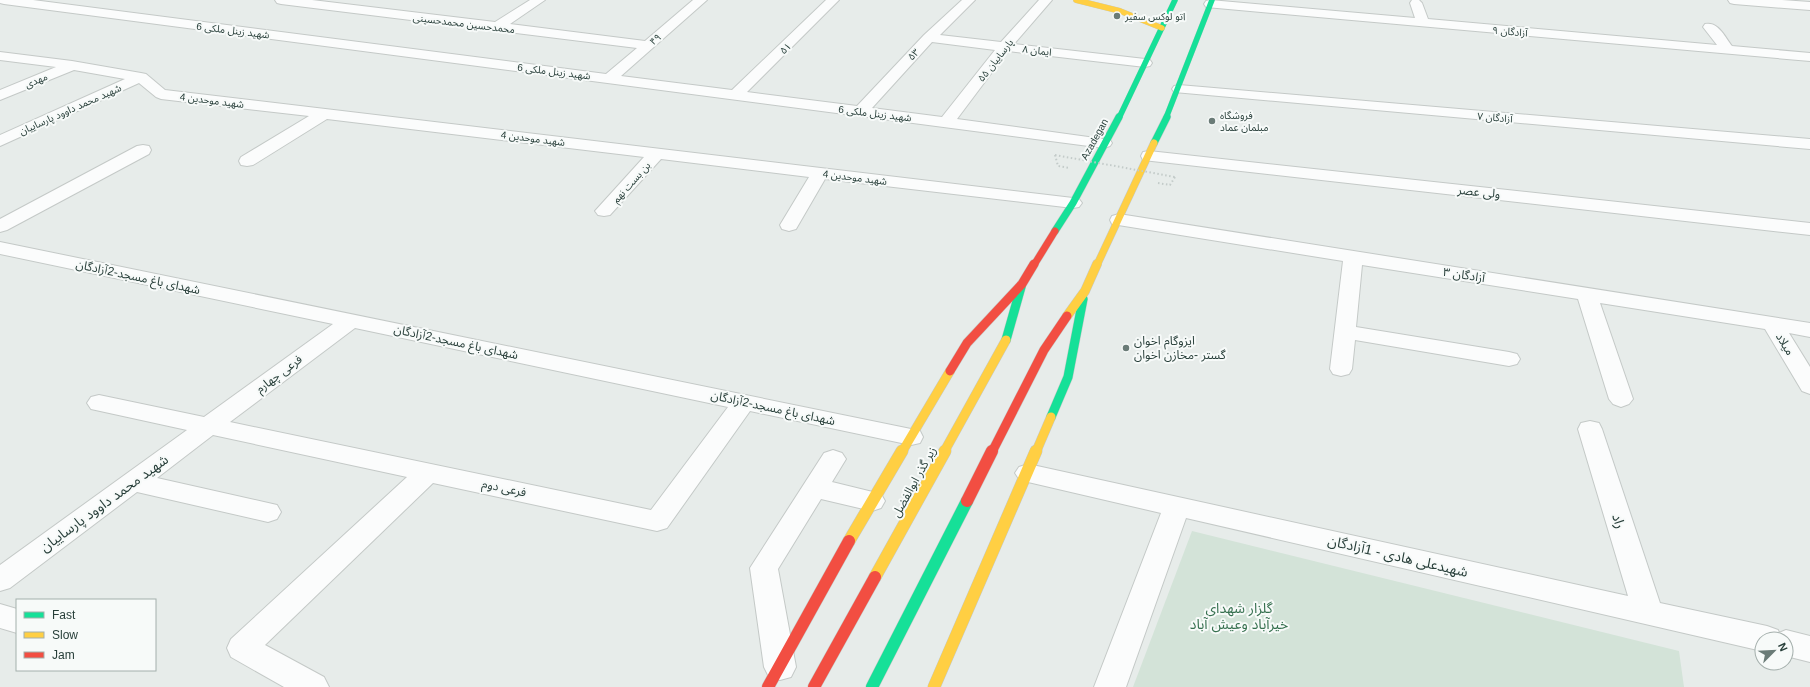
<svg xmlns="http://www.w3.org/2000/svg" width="1810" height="687" font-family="Helvetica,'Noto Sans Arabic',sans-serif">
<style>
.green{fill:#d3e3d8}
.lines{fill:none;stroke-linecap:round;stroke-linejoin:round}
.street-casing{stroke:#c4c9c7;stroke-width:2}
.fast-far3-casing{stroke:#c4c9c7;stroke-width:6}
.fast-far2-casing{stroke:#c4c9c7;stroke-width:8}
.fast-far1-casing{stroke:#c4c9c7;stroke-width:10}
.fast-casing{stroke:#c4c9c7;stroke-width:13}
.slow-far3-casing{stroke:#c4c9c7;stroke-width:6}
.slow-far2-casing{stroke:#c4c9c7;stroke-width:8}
.slow-far1-casing{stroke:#c4c9c7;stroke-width:10}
.slow-casing{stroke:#c4c9c7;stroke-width:13}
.jam-far2-casing{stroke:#c4c9c7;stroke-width:8}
.jam-far1-casing{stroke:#c4c9c7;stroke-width:10}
.jam-casing{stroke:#c4c9c7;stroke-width:13}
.path{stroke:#c3cbc9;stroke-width:2;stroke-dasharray:1.5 2.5;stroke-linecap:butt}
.street{fill:#fbfcfc;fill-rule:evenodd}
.fast-far3{stroke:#16e098;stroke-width:5.5}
.fast-far2{stroke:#16e098;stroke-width:7}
.fast-far1{stroke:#16e098;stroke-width:9}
.fast{stroke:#16e098;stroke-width:12}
.slow-far3{stroke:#ffcf43;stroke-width:5.5}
.slow-far2{stroke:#ffcf43;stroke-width:7}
.slow-far1{stroke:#ffcf43;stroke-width:9}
.slow{stroke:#ffcf43;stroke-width:12}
.jam-far2{stroke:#f24e42;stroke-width:7}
.jam-far1{stroke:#f24e42;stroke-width:9}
.jam{stroke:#f24e42;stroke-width:12}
.path-bridge{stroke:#c3cbc9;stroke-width:2;stroke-dasharray:1.5 2.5;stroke-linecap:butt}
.poi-dot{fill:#6a7b77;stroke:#f7faf9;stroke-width:1.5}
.labels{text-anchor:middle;stroke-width:4;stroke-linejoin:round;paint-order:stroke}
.far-poi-label{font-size:10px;fill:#273e39;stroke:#f7faf9;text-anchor:start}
.far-street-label{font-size:10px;fill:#273e39;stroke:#f7faf9}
.street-label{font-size:12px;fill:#273e39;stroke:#f7faf9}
.poi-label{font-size:12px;fill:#273e39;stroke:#f7faf9;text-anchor:start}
.near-street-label{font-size:14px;fill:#273e39;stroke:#f7faf9}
.near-park-label{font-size:14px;fill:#36704f;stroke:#f7faf9}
</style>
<rect width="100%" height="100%" fill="#e7ecea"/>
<path class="green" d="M1192,531L1679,651L1684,687H1133Z"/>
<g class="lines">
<defs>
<path id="street" d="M0,0H33L606,74L637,48L281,4L277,3L275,0H312L495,22L530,0H545L510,24L645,41L693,0H707L621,76L732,90L826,0H839L747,92L857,106L924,35L962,0H975L940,35L1001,42L1039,0H1052L1014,44L1145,59L1150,60L1152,63L1150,66L1145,67L1008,51L957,119L1110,140L1112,143L1110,146L1104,148L4,4L0,3ZM932,42L995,50L942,117L872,108Z
M1210,0L1415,18L1410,3L1412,0H1419L1422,3L1428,19L1717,45L1703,27L1705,24C1718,21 1725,37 1732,46L1810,53V61L1206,7L1204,4L1206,1Z
M1728,0H1782L1810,2V10L1734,4L1730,3Z
M0,52L72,61L141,73L146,74L165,90L1073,198L1079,199L1082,203L1079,207L1073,208L825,179L796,229L789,231L782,229L780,225L809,177L661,159L610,215L604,216L598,215L595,211L644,157L327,119L253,165L247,166L241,165L239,161L241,157L309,116L161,99L156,97L139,83L0,146V135L125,79L74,70L0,100V90L56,67L0,60Z
M1179,85L1810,139V149L1174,92L1172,89L1174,86Z
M143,145L149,146L151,150L149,154L7,230L0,232V219L137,146Z
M1149,151L1810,223V235L1143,160L1141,156L1143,152Z
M1119,214L1810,323V337L1789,333L1810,367V394L1802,391L1765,329L1600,303L1633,399L1629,404L1621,407L1613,404L1609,399L1578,299L1362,265L1356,327L1509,352L1517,354L1520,359L1517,364L1509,366L1355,340L1352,369L1349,374L1341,376L1333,374L1330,369L1343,261L1112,224L1110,220L1112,216Z
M0,242L911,429L920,431L923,437L920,443L911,445L750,411L667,528L657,531L433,483L265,645L324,677L329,687H284L231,657L227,648L231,639L407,477L213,435L157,478L277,505L281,512L277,519L268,522L137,492L10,588L0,591V565L187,430L91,409L87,403L91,397L99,395L204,417L333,324L0,254ZM355,328L728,407L651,510L230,422Z
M1590,421L1599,423L1602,429L1660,603L1767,626L1778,630L1779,633L1786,630L1810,636V662L1786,656V639H1762V651L1186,518L1126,687H1094L1161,513L1028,482L1019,479L1015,473L1019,467L1028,464L1628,596L1578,429L1581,423Z
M833,450L842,453L846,459L832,482L881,494L885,501L881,508L872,511L821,499L778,569L796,667L791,677L780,680L769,677L764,667L750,568L824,453Z
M0,604L17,609V633L0,628Z"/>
<path id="fast-far3" d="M1119,118L1175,0
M1166,118L1212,0"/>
<path id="fast-far2" d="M1154,143L1167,117
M1055,231L1073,203L1119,117"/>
<path id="fast-far1" d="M1006,340L1021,287
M1051,417L1068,377L1083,299"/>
<path id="fast" d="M872,687L967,501"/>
<path id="slow-far3" d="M1076,0L1120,11L1162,28"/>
<path id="slow-far2" d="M1097,265L1154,143"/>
<path id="slow-far1" d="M1067,316L1085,291L1097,264
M902,452L950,371
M944,452L1006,340
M1036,452L1051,417"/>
<path id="slow" d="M849,541L902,451
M875,577L945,451
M934,687L1036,451"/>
<path id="jam-far2" d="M1034,265L1055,231"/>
<path id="jam-far1" d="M950,371L967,343L1022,284L1034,264
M992,452L1044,350L1067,316"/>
<path id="jam" d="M967,501L992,451
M768,687L849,541
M814,687L875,577"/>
</defs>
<use href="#street" class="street-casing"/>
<use href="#fast-far3" class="fast-far3-casing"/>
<use href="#fast-far2" class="fast-far2-casing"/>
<use href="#fast-far1" class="fast-far1-casing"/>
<use href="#fast" class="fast-casing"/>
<use href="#slow-far3" class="slow-far3-casing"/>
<use href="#slow-far2" class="slow-far2-casing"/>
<use href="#slow-far1" class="slow-far1-casing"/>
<use href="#slow" class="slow-casing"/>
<use href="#jam-far2" class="jam-far2-casing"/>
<use href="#jam-far1" class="jam-far1-casing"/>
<use href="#jam" class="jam-casing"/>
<path class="path" d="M1055,155L1058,166L1069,168
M1158,183L1170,185L1175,177"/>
<use href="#street" class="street"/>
<use href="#fast-far3" class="fast-far3"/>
<use href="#fast-far2" class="fast-far2"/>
<use href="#fast-far1" class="fast-far1"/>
<use href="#fast" class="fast"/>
<use href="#slow-far3" class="slow-far3"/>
<use href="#slow-far2" class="slow-far2"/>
<use href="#slow-far1" class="slow-far1"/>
<use href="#slow" class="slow"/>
<use href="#jam-far2" class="jam-far2"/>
<use href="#jam-far1" class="jam-far1"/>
<use href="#jam" class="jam"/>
<path class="path-bridge" d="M1055,155L1175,177"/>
</g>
<g class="poi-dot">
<circle cx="1117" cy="16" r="4"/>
<circle cx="1212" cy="121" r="4"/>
<circle cx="1126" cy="348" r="4"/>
</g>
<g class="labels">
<g class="far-poi-label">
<text x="1125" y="20">اتو لوکس سفیر</text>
<text x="1220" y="119">فروشگاه<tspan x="1220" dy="12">مبلمان عماد</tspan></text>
</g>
<g class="far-street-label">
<text transform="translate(464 23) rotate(7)" y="4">محمدحسین محمدحسینی</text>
<text transform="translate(233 30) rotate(7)" y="4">6 شهید زینل ملکی</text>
<text transform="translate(1510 31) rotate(5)" y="4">۹ آزادگان</text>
<text transform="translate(655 39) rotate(-40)" y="4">۴۹</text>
<text transform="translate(785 48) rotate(-44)" y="4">۵۱</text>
<text transform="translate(1037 50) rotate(7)" y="4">۸ ایمان</text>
<text transform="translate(913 54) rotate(-47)" y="4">۵۳</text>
<text transform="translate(995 60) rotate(-52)" y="4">پارساییان ۵۵</text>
<text transform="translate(554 71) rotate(7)" y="4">6 شهید زینل ملکی</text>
<text transform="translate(36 80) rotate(-23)" y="4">مهدی</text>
<text transform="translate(212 100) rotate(7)" y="4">4 شهید موحدین</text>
<text transform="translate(70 109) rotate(-24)" y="4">شهید محمد داوود پارساییان</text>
<text transform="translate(875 113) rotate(7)" y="4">6 شهید زینل ملکی</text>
<text transform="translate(1495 117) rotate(5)" y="4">۷ آزادگان</text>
<text transform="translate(533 138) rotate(7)" y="4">4 شهید موحدین</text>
<text transform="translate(1094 139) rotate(-61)" y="4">Azadegan</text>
<text transform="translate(855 177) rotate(7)" y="4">4 شهید موحدین</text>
<text transform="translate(631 182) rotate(-48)" y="4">بن بست نهم</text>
</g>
<g class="street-label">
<text transform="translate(1479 192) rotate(6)" y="4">ولی عصر</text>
<text transform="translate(1464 275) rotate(9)" y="4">۳ آزادگان</text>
<text transform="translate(138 277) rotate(12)" y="4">شهدای‌ باغ مسجد-2آزادگان</text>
<text transform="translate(456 342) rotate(12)" y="4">شهدای‌ باغ مسجد-2آزادگان</text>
<text transform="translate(1785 344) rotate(59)" y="4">میلاد</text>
<text transform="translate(279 374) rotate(-37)" y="4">فرعی چهارم</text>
<text transform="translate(773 408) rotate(12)" y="4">شهدای‌ باغ مسجد-2آزادگان</text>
<text transform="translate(914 482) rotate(-61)" y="4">زیر گذر ابوالفضل</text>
<text transform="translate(504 488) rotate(12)" y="4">فرعی دوم</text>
</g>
<g class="poi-label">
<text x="1134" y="345">ایزوگام اخوان<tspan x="1134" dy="14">گستر -مخازن اخوان</tspan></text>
</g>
<g class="near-street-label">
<text transform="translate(104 503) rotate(-36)" y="5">شهید محمد داوود پارساییان</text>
<text transform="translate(1619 521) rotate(73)" y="5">راد</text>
<text transform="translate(1398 556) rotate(13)" y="5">شهیدعلی هادی - 1آزادگان</text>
</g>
<g class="near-park-label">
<text x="1239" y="613">گلزار شهدای<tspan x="1239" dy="16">خیرآباد وعیش آباد</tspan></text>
</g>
</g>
<rect x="16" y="599" width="140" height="72" fill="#f7faf9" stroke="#a4afac"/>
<rect x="24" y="612" width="20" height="6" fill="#16e098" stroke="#a4afac"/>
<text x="52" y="619" font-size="12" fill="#273e39">Fast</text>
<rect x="24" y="632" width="20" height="6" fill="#ffcf43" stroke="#a4afac"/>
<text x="52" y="639" font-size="12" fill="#273e39">Slow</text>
<rect x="24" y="652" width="20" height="6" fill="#f24e42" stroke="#a4afac"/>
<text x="52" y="659" font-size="12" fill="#273e39">Jam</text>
<g transform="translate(1774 651) rotate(66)"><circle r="19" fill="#f7faf9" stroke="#a4afac"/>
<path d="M0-3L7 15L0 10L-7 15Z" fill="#6a7b77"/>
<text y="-6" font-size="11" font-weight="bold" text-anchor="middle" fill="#273e39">N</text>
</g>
</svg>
